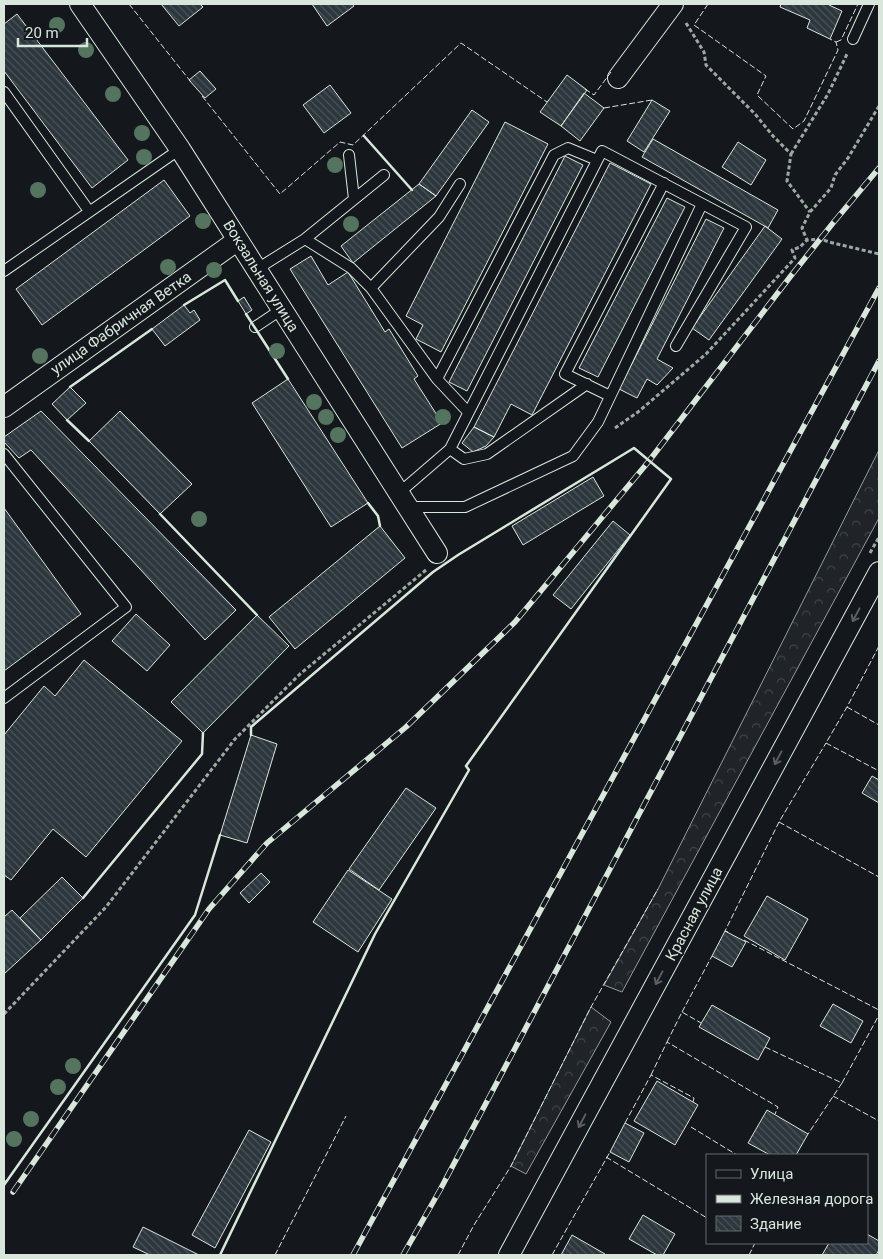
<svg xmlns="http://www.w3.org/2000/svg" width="883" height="1259" font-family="Roboto,sans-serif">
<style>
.forest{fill:url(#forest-crowns);stroke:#939e99}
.building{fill:url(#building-back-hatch);stroke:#d8e6dc}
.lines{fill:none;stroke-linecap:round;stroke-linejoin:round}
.lane-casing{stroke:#d8e6dc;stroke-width:12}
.street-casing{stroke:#d8e6dc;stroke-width:22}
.path{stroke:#9da8a2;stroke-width:3;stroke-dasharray:4 2.5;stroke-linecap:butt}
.lane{stroke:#14181c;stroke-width:10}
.street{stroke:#14181c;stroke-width:20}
.rail-casing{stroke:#d8e6dc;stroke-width:5.5}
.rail{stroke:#14181c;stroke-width:4;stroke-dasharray:11;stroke-linecap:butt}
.fence{stroke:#d8e6dc;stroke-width:1;stroke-dasharray:6 2.5;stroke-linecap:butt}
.wall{stroke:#d8e6dc;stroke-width:2.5}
.tree{fill:#55745f}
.oneway{stroke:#59605f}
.labels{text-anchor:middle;stroke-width:4;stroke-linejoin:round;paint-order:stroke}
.street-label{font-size:15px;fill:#d8e6dc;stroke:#14181c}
</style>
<defs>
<pattern id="forest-crowns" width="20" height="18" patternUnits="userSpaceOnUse" patternTransform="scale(1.25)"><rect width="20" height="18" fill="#202428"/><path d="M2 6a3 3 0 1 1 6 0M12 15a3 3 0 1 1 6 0" fill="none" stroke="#404447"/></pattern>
<pattern id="building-back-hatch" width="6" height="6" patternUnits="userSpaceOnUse" patternTransform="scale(1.25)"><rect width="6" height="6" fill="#2c363c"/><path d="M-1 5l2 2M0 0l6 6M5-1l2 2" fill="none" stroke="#4a5358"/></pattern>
</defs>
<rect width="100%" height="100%" fill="#14181c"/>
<path class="forest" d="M879,450V518L622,992L604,985L658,889Z
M591,1007L611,1022L526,1174L511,1166Z"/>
<path class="building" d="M161,4H200L203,7L179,26Z
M312,4H352L354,6L327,26Z
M781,4H829V5L842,11L830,39L807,28L810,20L780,7Z
M17,14L128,160L92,188L4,71V24Z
M200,71L216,89L205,98L189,80Z
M567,75L587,90L561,126L540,112Z
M330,85L351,113L324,133L303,105Z
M584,93L604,108L580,141L561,126Z
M652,100L670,111L644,152L627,141Z
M472,110L489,122L436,196L419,184Z
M505,122L548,144L441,352L416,339L423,325L406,316Z
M653,139L778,210L768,228L642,157Z
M738,142L766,160L751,185L722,167Z
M565,156L583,165L467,391L449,382Z
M610,163L651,184L532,415L511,404L494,437L474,427Z
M164,180L190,216L42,325L16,289Z
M419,184L436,196L353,263L341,246Z
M667,198L685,207L598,377L579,368Z
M706,219L724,228L657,359L673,368L657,385L647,379L637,398L619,389Z
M765,226L782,239L709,340L692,328Z
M311,256L328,285L348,272L385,332L389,329L418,376L414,379L442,423L402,448L290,269Z
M244,297L252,310L246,314L238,301Z
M184,305L190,313L194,310L200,320L165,346L152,329Z
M288,379L368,503L331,527L252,403Z
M70,387L86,403L67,420L52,404Z
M41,411L236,610L205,640L31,450L19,458L4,442V437Z
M120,411L192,484L160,514L89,441Z
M474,427L494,437L486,446L473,452L462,443Z
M593,477L604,496L523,545L512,526Z
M4,508L81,614L4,671Z
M613,521L630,535L571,609L553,595Z
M380,526L405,558L295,649L269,617Z
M136,614L170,645L147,671L112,641Z
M257,615L289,646L203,733L171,702Z
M84,660L182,741L86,857L53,829L11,880L4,875V735L44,686L55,696Z
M251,735L277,744L247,843L220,835Z
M872,776L879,780V803L862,793Z
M406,788L436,808L379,890L349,869Z
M348,870L392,899L358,952L313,922Z
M261,873L270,882L249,903L240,893Z
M62,877L83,898L41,940L20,918Z
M767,896L808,919L785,960L744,936Z
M12,910L41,940L4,974V917Z
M725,931L746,942L732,967L712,956Z
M833,1004L863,1021L851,1043L820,1026Z
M712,1005L770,1038L758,1060L699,1027Z
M657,1081L698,1105L675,1145L634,1121Z
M767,1110L808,1134L796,1155H770L748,1143Z
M625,1123L644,1133L629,1162L610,1152Z
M249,1130L271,1142L215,1248L192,1235Z
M643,1215L675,1234L663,1255H657L629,1239Z
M143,1227L199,1255H150L133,1247Z
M867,1234L879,1241V1250L876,1255H822L829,1243H867Z
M572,1235L605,1254V1255H561Z"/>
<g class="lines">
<defs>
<path id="lane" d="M853,39L869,4
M4,92L89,211
M349,155L354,199
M460,184L439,217L371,288L437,379L468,412
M305,239L384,175
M257,269L305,239L351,268L371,288
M4,271L180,149
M255,327L282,309
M437,379L554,155L568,148L597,160
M610,396L565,374L664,183
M450,449L464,459L487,454L587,384
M4,454L126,607L4,698
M399,493L450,449L602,151L746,227L676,346
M408,507H465L573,456L598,422L702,204"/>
<path id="street" d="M80,4L180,149L437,553
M618,78L673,4
M4,407L238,240
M509,1255L879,572"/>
</defs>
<use href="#lane" class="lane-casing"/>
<use href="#street" class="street-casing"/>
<path class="path" d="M686,23L704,52L706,65L755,114L773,136L791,154L787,181L810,212
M879,106L848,158L835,175L831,188L810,212L802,228L807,240L821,239L829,242L879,254
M791,154L828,94L847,54
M615,428L638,412L706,354L795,258L792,250L800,247L807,240
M870,553L879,537
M4,1014L106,907L235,739L300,674L426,570"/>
<use href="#lane" class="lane"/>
<use href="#street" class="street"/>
<defs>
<path id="rail" d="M13,1192L209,909L267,843L406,727L515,622L649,461L790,277L833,223L879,168
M353,1255L879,288
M403,1255L440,1190L879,361"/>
</defs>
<use href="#rail" class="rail-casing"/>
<use href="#rail" class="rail"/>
<path class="fence" d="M129,4L191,82
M708,4L694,25L766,76L757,95L793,129L804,121L838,50L836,42L830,39
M836,42L841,40L858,4
M585,89L594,95L611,72
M202,96L280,194L340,142L353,145L461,43L547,102L549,100
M604,108L652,100
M879,646L847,707L826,743L879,771
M847,707L879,725
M779,822L879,877
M728,932L725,931L779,822L826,743
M744,940L879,1010
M682,1012L712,956
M667,1042L682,1012L701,1023
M765,1047L842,1083L808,1134
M651,1075L667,1042L778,1107L775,1114
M842,1083L879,1015
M833,1096L879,1121
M625,1123L651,1075L694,1098L693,1102
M691,1127L737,1155
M606,1157L707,1218
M4,1181H7
M275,1255L346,1116
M458,1255L474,1225L511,1166L591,1007L658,889
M552,1255L610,1152
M749,1255L755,1243"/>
<path class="wall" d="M364,136L412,190
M184,305L225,280L238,301
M246,314L288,379
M70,387L152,329
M67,420L89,441
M368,503L378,516L380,526
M160,514L257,615
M83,898L202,754L203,733
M4,1185L195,915L220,835
M220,1255L375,934L469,770L466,766L671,479L634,448L458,555L433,572L251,727V735"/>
</g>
<g class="tree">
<circle cx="57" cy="25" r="8"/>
<circle cx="86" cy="50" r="8"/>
<circle cx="113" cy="94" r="8"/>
<circle cx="142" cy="133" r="8"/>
<circle cx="144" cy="157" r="8"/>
<circle cx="335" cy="165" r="8"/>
<circle cx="38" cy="190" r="8"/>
<circle cx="203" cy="221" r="8"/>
<circle cx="351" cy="224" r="8"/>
<circle cx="168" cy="267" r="8"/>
<circle cx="214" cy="270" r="8"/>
<circle cx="277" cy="351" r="8"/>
<circle cx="40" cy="356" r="8"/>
<circle cx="314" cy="402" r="8"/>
<circle cx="326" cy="417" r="8"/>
<circle cx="443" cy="417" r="8"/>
<circle cx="338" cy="435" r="8"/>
<circle cx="199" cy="519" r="8"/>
<circle cx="73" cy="1066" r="8"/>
<circle cx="58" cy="1087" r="8"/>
<circle cx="31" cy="1119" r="8"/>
<circle cx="14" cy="1139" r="8"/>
</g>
<defs><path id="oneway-shaft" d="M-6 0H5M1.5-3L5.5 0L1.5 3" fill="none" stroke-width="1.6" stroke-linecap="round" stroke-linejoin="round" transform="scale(1.25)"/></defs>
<g class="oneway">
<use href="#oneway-shaft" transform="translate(856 615) rotate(118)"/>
<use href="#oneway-shaft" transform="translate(778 758) rotate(118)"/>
<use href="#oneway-shaft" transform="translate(659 978) rotate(118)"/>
<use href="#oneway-shaft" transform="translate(582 1121) rotate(118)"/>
</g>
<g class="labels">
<g class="street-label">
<text transform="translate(261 276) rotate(58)" y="5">Вокзальная улица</text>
<text transform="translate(121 323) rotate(-35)" y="5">улица Фабричная Ветка</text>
<text transform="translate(694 914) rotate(-62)" y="5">Красная улица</text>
</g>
</g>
<rect width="883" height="1259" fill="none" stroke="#d8e6dc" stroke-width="10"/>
<rect x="706" y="1154" width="162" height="90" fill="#14181c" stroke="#626a69"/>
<rect x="716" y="1170" width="25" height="8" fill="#14181c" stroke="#626a69"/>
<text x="750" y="1179" font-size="15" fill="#d8e6dc">Улица</text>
<rect x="716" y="1195" width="25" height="8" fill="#d8e6dc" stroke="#626a69"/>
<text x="750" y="1204" font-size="15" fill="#d8e6dc">Железная дорога</text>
<rect x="716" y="1216" width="25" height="15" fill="url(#building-back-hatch)" stroke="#626a69"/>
<text x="750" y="1229" font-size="15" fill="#d8e6dc">Здание</text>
<path d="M18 38v8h69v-8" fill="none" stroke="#d8e6dc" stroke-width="2.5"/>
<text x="25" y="38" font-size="15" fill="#d8e6dc" stroke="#14181c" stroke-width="4" paint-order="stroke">20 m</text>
</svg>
